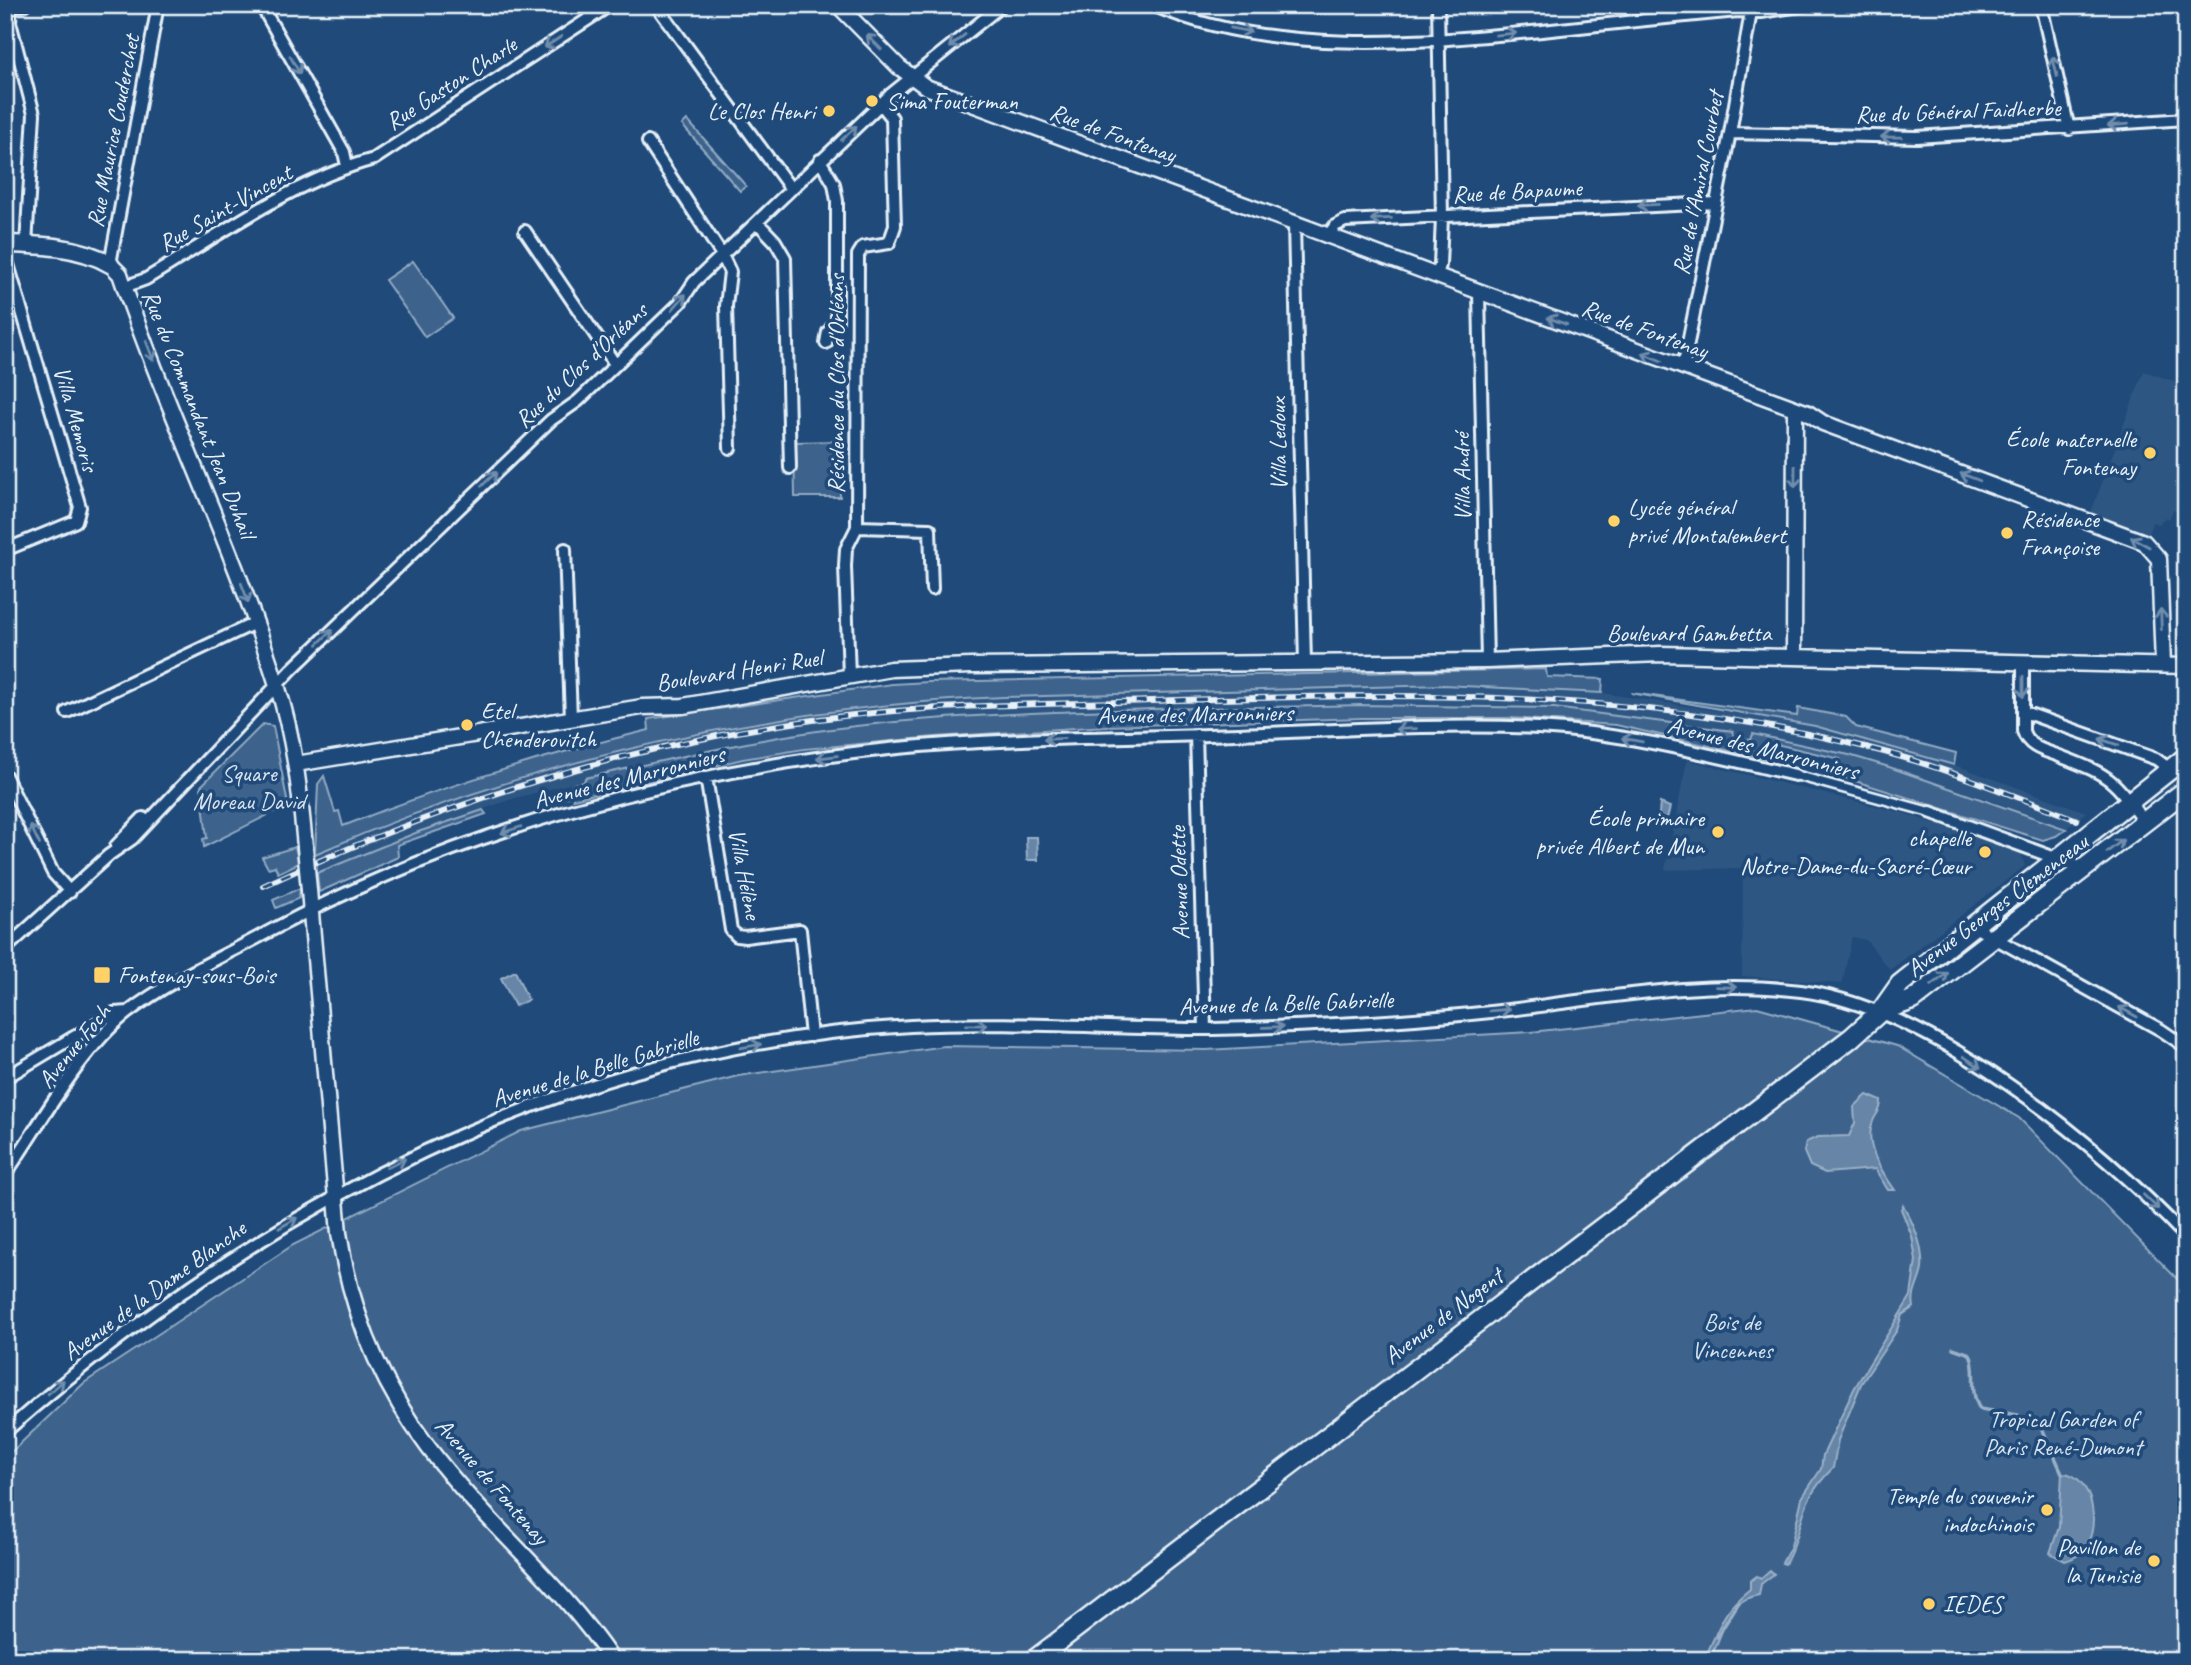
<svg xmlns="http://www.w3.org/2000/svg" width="2191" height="1665" font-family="Caveat,sans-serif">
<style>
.built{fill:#2e5683}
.green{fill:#3c628c;stroke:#92aac2;stroke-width:2}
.water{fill:#6685a7;stroke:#9ab0c7;stroke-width:2}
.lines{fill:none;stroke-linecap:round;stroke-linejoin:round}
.stream{stroke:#9ab0c7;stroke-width:3.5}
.pedestrian-casing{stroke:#e8f1f8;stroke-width:13}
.minor-casing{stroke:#e8f1f8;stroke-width:16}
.tertiary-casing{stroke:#e8f1f8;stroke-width:19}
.secondary-casing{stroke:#e8f1f8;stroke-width:21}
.primary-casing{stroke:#e8f1f8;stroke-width:23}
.pedestrian{stroke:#1f4a7a;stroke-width:8}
.minor{stroke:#1f4a7a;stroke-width:10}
.tertiary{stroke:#1f4a7a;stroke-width:14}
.secondary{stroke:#1f4a7a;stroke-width:16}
.primary{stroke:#1f4a7a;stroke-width:18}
.rail-casing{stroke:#e8f1f8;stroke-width:6}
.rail{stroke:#1f4a7a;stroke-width:3.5;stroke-dasharray:10;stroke-linecap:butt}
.tertiary-bridge-casing{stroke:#e8f1f8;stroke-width:19;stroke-linecap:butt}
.tertiary-bridge{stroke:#1f4a7a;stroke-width:14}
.oneway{stroke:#6f8dac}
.poi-dot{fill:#ffd166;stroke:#1f4a7a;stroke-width:2.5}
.labels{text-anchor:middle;stroke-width:7;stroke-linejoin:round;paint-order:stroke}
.street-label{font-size:24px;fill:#e8f1f8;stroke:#1f4a7a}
.poi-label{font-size:24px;fill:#e8f1f8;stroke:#1f4a7a;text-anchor:start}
.park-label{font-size:24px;fill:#d7e3ed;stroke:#1f4a7a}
</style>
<rect width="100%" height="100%" fill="#1f4a7a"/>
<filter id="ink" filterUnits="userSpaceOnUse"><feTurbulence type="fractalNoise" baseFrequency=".0143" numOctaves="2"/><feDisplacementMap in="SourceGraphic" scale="14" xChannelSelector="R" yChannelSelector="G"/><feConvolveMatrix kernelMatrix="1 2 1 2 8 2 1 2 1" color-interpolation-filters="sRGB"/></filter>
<g filter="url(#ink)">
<path class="built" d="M2144,371L2186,385L2184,514L2173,510L2169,519L2165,517L2159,524L2152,522L2149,533L2091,512Z
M1442,685L1602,693L1815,726L1938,759L2086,812L2066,829L1990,800L1849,755L1753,735L1751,740L1732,737L1733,730L1554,708L1360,705L1015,714L853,727L671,758L515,798L418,832L317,873L315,854L461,798L583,759L732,727L807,715L950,699Z
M1687,760L1903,813L2021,852L2025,866L1890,970L1866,940L1852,937L1842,984L1742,976L1743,868L1665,870Z"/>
<path class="green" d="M687,120L746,186L740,191L682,125Z
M413,261L453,318L425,337L385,280Z
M839,441L840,497H795L794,442Z
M1546,669L1547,677L1603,679L1602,693L1443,685L1004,697C767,707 533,759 315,854L318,784L324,776L335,812L339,811L343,826C443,786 545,755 649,730L648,719L892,684L929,682Z
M1631,693L1797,716L1798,708L1846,717L1856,727L1956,753L1954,765L1815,726Z
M1360,705L1554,708L1733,731V737L1751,740L1753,734L1849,755L1889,767L2066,829L2056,836L2043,840L1836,775L1840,759L1776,744L1771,760L1616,725L1510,718H1362L1107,726L935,737L804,749L743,759L573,799L572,796L563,798L562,795L574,784L584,782L585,778C675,758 765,736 856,726C1023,708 1192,709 1360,705Z
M263,724L273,726L288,805L204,847L203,839L207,838L201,786Z
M483,810L486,814L397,845L398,857L319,892L317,873L418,832Z
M295,847L299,863L278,873L275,866L268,868L262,857Z
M300,888L299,898L276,908L273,900Z
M1757,1007L1897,1046L2019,1118L2186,1288V1660H5V1458L84,1383L293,1245L521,1131L738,1076L944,1046L1206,1050L1531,1032Z"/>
<path class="water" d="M1660,803L1670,807L1665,826L1658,824Z
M1026,837H1037L1038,860H1027Z
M515,971L528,1000L515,1006L501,978Z
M1867,1095L1881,1101C1881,1112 1876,1113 1873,1121C1863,1145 1882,1172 1895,1190H1888L1875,1169L1825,1173L1810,1166L1804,1152L1806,1142L1818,1137L1849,1136L1855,1123L1854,1107Z
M1903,1205C1914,1224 1924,1247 1922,1269C1920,1282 1911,1293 1914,1307L1902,1315L1897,1330L1861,1384L1838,1440L1833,1468C1794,1506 1808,1524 1785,1564L1782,1563L1791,1546L1802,1498L1821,1469L1823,1455L1854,1389L1911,1296L1916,1260L1912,1236L1901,1209Z
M2062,1473C2097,1473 2108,1551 2065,1561L2050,1553L2059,1527Z
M1770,1570L1774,1574L1761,1584L1759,1595C1723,1600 1726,1635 1708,1660H1694L1707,1653C1721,1624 1723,1610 1750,1589V1581L1757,1576L1761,1578Z"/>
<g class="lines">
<path class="stream" d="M1953,1348L1970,1354C1978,1371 1968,1391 1980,1409L2018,1415L2042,1428L2062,1473
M1717,1637L1739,1602"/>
<defs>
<path id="pedestrian" d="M1795,775L1930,812"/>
<path id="minor" d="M261,5L344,152L347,166
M656,5L791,189
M1152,5C1271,56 1417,43 1542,31C1607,24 1673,17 1738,11L1761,12L1806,5
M2041,5L2069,129
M5,6L24,5
M11,7L10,22L34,114L26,245
M880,103L892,118L895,226L889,243L863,247L858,255L857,527L930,529L932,589
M1730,133L1917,137L2186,119
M648,142L722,255L730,272L726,306L730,448
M820,160L834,184L837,201V321L828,332L826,343
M757,222L775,241L785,258L790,468
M1294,225L1305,662
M525,231L615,364
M1327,237L1335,226L1345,221L1716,203
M5,254L80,507L76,521L5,550
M110,264L158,5
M1437,275L1440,265L1442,217L1438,5
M124,287L146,279C218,236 292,181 374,159L610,5
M1479,293L1487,661
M1683,368L1730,133L1752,6
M565,549L571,719
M2023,661V731C2028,748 2047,751 2062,757C2112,776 2114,780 2145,823
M849,676L845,566L846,549L857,527
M67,712L255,623
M2024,712L2156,759L2171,770
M1196,735L1205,1029
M5,775L53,873L70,892
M706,777L731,930L737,936L745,937L800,930L811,1036
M1930,812L2085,869
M116,846L143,818
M1973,926L2161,1030L2186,1047
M5,949L109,855L132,839L292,669L551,420L578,401L680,303L694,282L890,95L1002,5
M5,1078L114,1013L128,1012
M5,1175C39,1126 80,1050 127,1013C170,980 222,957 270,931C464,828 680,770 898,748C1001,738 1105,738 1208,735C1317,732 1428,723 1538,728C1625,733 1710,755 1795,775
M5,1432C261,1207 564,1045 911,1026C1005,1021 1101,1028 1196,1029C1236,1029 1276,1027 1315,1025C1382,1022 1450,1017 1517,1009C1612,997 1705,979 1801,991C1930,1007 2098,1143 2186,1237"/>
<path id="tertiary" d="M838,5L899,67L926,87L1808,413L1823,423L2144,542L2159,559L2163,665
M110,264L120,274C167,413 233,545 277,685C294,737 300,792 305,847
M1794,656L1795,409
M296,764L642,707L683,706L891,669L971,666L1487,661L1661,654L2186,666
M309,890L339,1233C351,1312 380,1383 428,1447C484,1522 559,1581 612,1660"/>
<path id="secondary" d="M5,244C40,245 79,246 110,264"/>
<path id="primary" d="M1881,1011L1913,1000L2186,790
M1034,1660L1851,1038L1881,1011L1900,984L2186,757"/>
</defs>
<use href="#pedestrian" class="pedestrian-casing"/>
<use href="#minor" class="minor-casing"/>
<use href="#tertiary" class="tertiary-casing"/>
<use href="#secondary" class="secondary-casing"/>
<use href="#primary" class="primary-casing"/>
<use href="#pedestrian" class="pedestrian"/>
<use href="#minor" class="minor"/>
<use href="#tertiary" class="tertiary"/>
<use href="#secondary" class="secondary"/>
<use href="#primary" class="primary"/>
<defs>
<path id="rail" d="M263,886C436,806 618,747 806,721C929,703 1055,705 1179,700C1416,693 1633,689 1865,747C1938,765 2007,793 2077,820"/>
</defs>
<use href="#rail" class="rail-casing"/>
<use href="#rail" class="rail"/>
<defs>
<path id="tertiary-bridge" d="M305,847L309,890"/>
</defs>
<use href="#tertiary-bridge" class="tertiary-bridge-casing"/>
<use href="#tertiary-bridge" class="tertiary-bridge"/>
</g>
<defs><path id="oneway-shaft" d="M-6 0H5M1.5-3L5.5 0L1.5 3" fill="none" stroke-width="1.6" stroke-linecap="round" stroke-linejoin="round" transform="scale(1.75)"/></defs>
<g class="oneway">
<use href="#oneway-shaft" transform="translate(1241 30) rotate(11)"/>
<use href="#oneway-shaft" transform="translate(1506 34) rotate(-6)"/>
<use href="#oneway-shaft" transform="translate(957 41) rotate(141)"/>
<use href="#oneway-shaft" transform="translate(553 42) rotate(147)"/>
<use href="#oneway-shaft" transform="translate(874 42) rotate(-135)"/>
<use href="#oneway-shaft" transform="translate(295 65) rotate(61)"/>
<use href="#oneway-shaft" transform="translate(2055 67) rotate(-103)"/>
<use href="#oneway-shaft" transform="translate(2118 125) rotate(175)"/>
<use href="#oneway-shaft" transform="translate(849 133) rotate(-43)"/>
<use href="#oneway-shaft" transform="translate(1891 137) rotate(-179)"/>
<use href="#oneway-shaft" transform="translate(1648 205) rotate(177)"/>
<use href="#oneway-shaft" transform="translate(1381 219) rotate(177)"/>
<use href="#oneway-shaft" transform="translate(679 302) rotate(-49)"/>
<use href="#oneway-shaft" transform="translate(1557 321) rotate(-160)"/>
<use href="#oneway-shaft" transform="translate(150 351) rotate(69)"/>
<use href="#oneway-shaft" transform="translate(1652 357) rotate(-158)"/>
<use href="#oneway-shaft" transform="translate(1795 477) rotate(90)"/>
<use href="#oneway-shaft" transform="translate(1970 477) rotate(-159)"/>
<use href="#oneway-shaft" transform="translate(489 479) rotate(-44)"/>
<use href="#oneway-shaft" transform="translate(2140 542) rotate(-151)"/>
<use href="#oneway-shaft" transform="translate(245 593) rotate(69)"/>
<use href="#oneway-shaft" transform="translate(2161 619) rotate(-92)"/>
<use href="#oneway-shaft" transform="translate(325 637) rotate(-44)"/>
<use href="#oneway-shaft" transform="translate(2023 687) rotate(90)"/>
<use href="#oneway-shaft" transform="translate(1406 729) rotate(178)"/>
<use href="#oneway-shaft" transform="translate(1054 739) rotate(177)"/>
<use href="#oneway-shaft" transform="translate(1632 740) rotate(-170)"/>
<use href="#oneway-shaft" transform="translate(2109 742) rotate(-161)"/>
<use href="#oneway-shaft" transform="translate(827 757) rotate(173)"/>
<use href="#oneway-shaft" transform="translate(511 830) rotate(162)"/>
<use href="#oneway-shaft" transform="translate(35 835) rotate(-116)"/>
<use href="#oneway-shaft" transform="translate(2115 846) rotate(-37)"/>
<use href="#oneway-shaft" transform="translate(1940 979) rotate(-37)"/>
<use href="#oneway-shaft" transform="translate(1726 987) rotate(2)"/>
<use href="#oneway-shaft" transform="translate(1500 1010) rotate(-5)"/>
<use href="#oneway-shaft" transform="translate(2128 1012) rotate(-151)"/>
<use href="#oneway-shaft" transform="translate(977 1025) rotate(1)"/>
<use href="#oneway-shaft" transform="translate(1273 1027) rotate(-2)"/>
<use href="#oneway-shaft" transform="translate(751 1046) rotate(-10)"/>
<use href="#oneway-shaft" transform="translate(1972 1062) rotate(34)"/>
<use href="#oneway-shaft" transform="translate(396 1163) rotate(-26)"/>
<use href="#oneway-shaft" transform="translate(2151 1202) rotate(44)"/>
<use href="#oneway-shaft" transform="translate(288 1223) rotate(-30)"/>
<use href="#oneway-shaft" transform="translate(56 1387) rotate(-41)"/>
</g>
</g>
<g class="poi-dot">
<circle cx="872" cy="101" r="7"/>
<circle cx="829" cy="111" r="7"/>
<circle cx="2150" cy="453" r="7"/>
<circle cx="1614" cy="521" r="7"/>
<circle cx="2007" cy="533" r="7"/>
<circle cx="467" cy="725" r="7"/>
<circle cx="1718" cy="832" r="7"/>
<circle cx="1985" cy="852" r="7"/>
<rect x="93" y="966" width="18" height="18" rx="3.5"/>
<circle cx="2047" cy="1510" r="7"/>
<circle cx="2154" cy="1561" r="7"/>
<circle cx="1929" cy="1604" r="7"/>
</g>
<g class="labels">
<g class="street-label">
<text transform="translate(451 83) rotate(-33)" y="8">Rue Gaston Charle</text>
<text transform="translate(1958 111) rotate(-2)" y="8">Rue du Général Faidherbe</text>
<text transform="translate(113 131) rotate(-79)" y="8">Rue Maurice Couderchet</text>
<text transform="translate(1113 133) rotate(20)" y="8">Rue de Fontenay</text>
<text transform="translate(1698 183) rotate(-79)" y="8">Rue de l'Amiral Courbet</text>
<text transform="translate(1517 191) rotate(-3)" y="8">Rue de Bapaume</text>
<text transform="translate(225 208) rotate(-30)" y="8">Rue Saint-Vincent</text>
<text transform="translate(1645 329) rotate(20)" y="8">Rue de Fontenay</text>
<text transform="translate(581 365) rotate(-43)" y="8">Rue du Clos d'Orléans</text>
<text transform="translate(836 384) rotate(-90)" y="8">Résidence du Clos d'Orléans</text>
<text transform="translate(199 414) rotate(68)" y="8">Rue du Commandant Jean Duhail</text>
<text transform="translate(76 419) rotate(74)" y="8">Villa Memoris</text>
<text transform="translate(1278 444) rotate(-91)" y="8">Villa Ledoux</text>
<text transform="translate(1462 477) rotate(-91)" y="8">Villa André</text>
<text x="1689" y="641">Boulevard Gambetta</text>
<text transform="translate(739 670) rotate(-9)" y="8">Boulevard Henri Ruel</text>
<text transform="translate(1195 714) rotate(-1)" y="8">Avenue des Marronniers</text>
<text transform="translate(1763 748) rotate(14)" y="8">Avenue des Marronniers</text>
<text transform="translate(629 777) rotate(-14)" y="8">Avenue des Marronniers</text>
<text transform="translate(745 874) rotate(79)" y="8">Villa Hélène</text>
<text transform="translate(1179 883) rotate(-92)" y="8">Avenue Odette</text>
<text transform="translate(1997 905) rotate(-37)" y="8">Avenue Georges Clemenceau</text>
<text transform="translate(1286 1003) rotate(-2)" y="8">Avenue de la Belle Gabrielle</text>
<text transform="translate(74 1046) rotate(-51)" y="8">Avenue Foch</text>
<text transform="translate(595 1068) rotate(-17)" y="8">Avenue de la Belle Gabrielle</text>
<text transform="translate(154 1290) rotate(-36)" y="8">Avenue de la Dame Blanche</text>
<text transform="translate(1443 1316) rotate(-37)" y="8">Avenue de Nogent</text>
<text transform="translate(492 1481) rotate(49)" y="8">Avenue de Fontenay</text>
</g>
<g class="poi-label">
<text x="886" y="109">Sima Fouterman</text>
<text x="815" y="119" text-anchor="end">Le Clos Henri</text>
<text x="2136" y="447" text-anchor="end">École maternelle<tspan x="2136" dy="28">Fontenay</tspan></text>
<text x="1628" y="515">Lycée général<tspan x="1628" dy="28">privé Montalembert</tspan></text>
<text x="2021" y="527">Résidence<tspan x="2021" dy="28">Françoise</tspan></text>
<text x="481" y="719">Etel<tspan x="481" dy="28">Chenderovitch</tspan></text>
<text x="1704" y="826" text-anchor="end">École primaire<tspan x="1704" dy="28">privée Albert de Mun</tspan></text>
<text x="1971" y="846" text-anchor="end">chapelle<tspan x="1971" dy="28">Notre-Dame-du-Sacré-Cœur</tspan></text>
<text x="118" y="983">Fontenay-sous-Bois</text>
<text x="2033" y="1504" text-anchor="end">Temple du souvenir<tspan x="2033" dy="28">indochinois</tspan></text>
<text x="2140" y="1555" text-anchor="end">Pavillon de<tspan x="2140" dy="28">la Tunisie</tspan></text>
<text x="1943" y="1612">IEDES</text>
</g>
<g class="park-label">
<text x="249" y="781">Square<tspan x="249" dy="28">Moreau David</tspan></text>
<text x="1732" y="1330">Bois de<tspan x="1732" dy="28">Vincennes</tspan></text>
<text x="2063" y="1427">Tropical Garden of<tspan x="2063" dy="28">Paris René-Dumont</tspan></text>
</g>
</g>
<rect width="2191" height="1665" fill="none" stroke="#1f4a7a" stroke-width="28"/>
<rect x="14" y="14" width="2163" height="1637" fill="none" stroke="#e8f1f8" stroke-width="2.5" filter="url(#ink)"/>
</svg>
